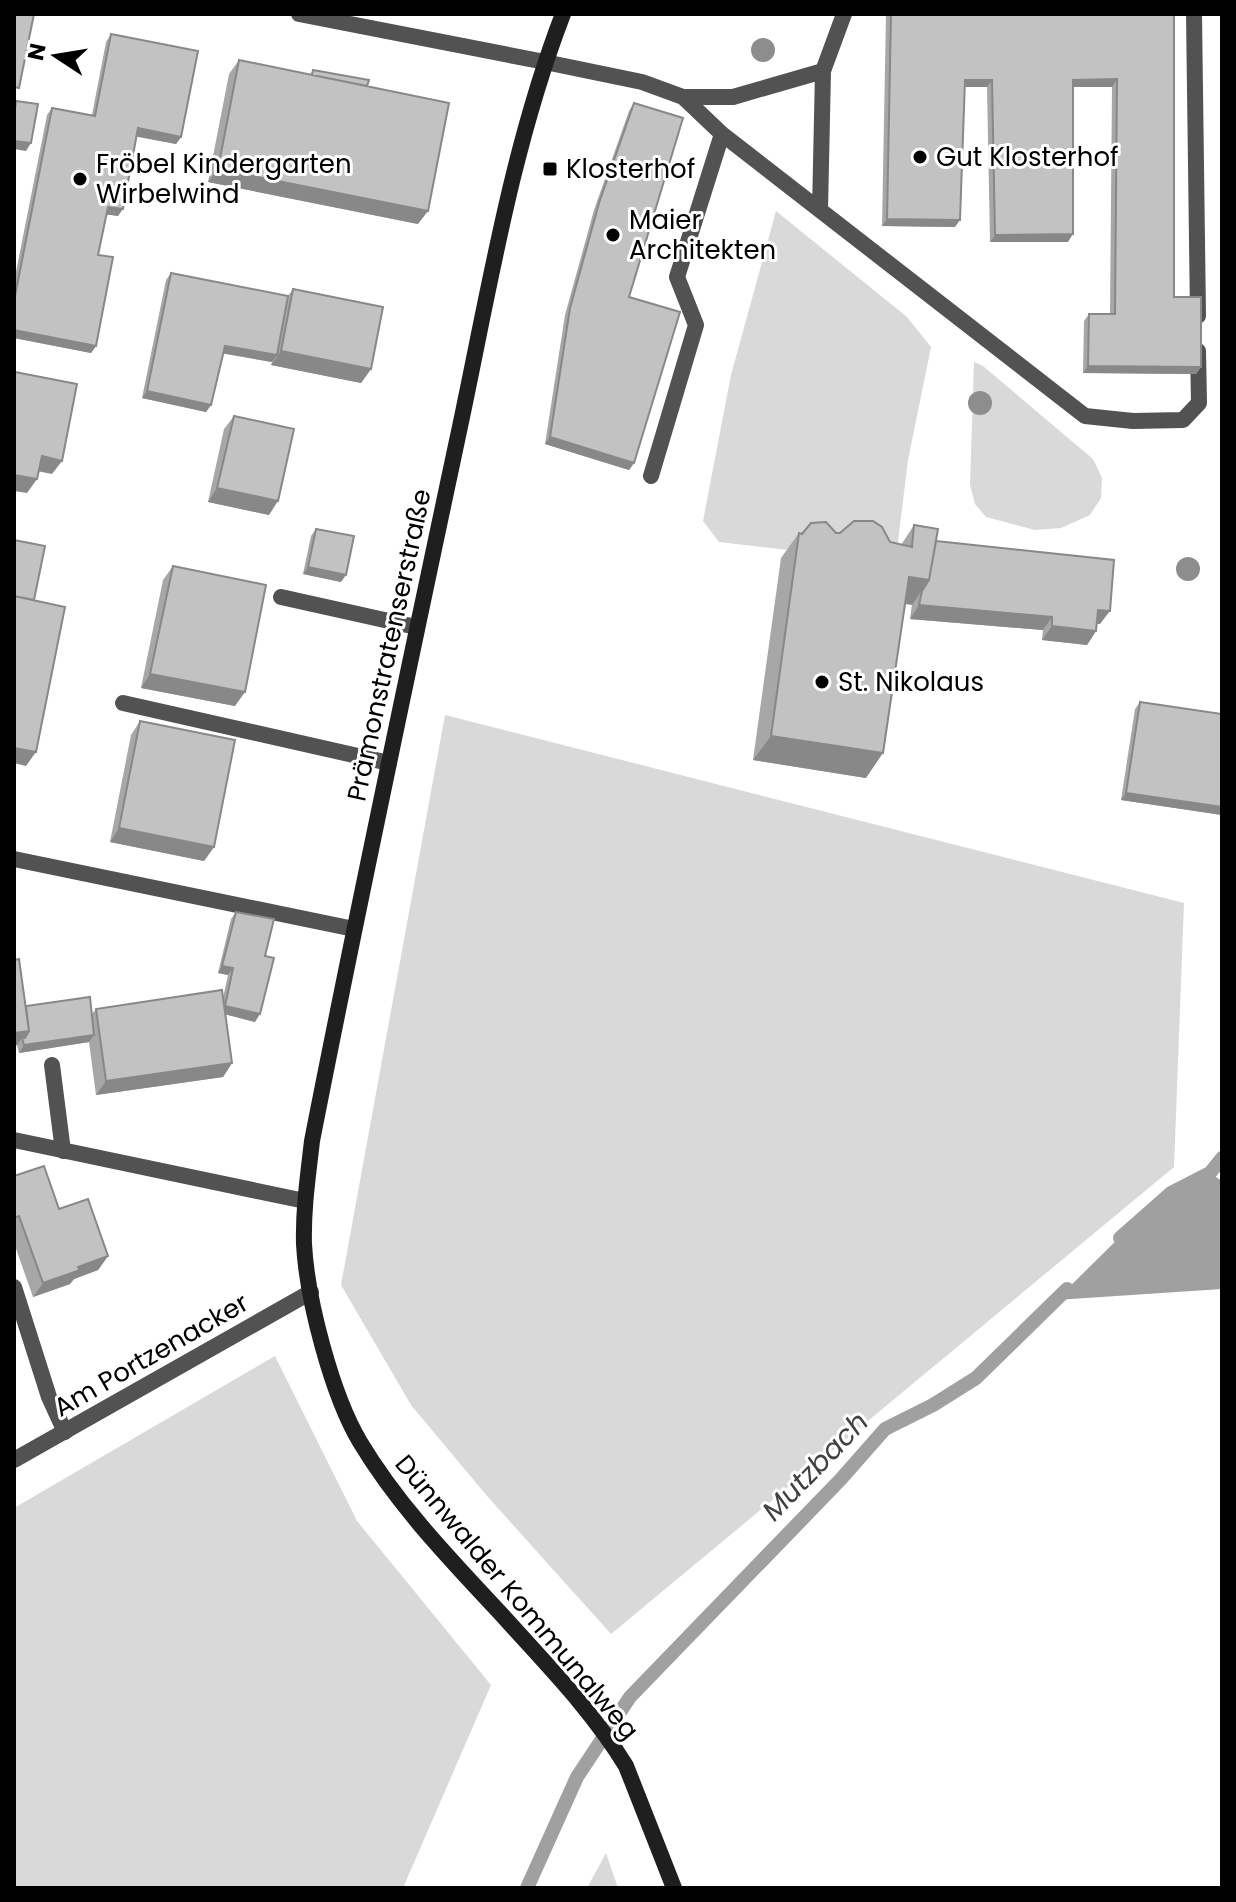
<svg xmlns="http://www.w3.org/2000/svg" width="1236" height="1902" font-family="Poppins,sans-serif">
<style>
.green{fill:#d9d9d9}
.water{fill:#a0a0a0}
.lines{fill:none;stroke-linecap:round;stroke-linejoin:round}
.stream{stroke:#a0a0a0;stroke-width:14}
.service{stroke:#525252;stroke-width:16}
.minor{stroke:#525252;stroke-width:16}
.secondary{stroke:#1f1f1f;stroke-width:16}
.tree{fill:#8d8d8d}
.wall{fill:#a7a7a7}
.shaded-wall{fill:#888}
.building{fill:#c2c2c2;stroke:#888;stroke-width:2}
.poi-dot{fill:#000;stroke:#fff;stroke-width:3}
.labels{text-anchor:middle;stroke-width:6;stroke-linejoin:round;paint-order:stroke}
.poi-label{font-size:26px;fill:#000;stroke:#fff;text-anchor:start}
.street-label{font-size:26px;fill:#000;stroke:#fff}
.water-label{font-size:28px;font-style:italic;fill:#414141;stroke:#fff}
</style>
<rect width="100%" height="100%" fill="#fff"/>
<path class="green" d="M776,211L907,317L931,347L908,460L897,550H788L719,542L703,521L731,375Z
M974,362L983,366L1093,459L1102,478L1101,498L1090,515L1061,528L1035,530L986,517L975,504L970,485Z
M445,715L1184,903L1174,1167L611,1634L487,1496L411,1405L341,1285Z
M275,1356L357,1521L491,1685L403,1888H14V1508Z
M606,1853L618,1888H587Z"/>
<path class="water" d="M1210,1173L1222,1181V1289L1056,1300L1128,1229L1171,1193Z"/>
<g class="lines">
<path class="stream" d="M1120,1238L1171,1193L1210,1173L1222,1158
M527,1888L577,1777L630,1697L841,1479L885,1429L933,1405L976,1378L1067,1289"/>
<path class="service" d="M1194,14L1198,316
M545,62L642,82L683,97H733L823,71L844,14
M683,97L722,134L1085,416L1133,421L1183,420L1199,403L1198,351
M820,210L823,71
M651,476L696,325L677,277L722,134
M281,597L416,627
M123,703L389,763
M14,859L354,929
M52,1065L63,1151
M14,1140L305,1201
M14,1287L49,1397L65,1432"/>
<path class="minor" d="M299,14L545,62
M14,1460L311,1292"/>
<path class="secondary" d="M563,14C511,149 488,296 458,436C408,671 358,906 312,1141C308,1176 303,1210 304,1244C307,1300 332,1395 360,1442C399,1507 452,1561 503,1616C546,1664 592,1710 626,1766L674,1888"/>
</g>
<g class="tree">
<circle cx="763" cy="50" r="12"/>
<circle cx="980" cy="403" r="12"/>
<circle cx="1188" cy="569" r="12"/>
</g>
<path class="wall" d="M886,14H1174V297L1201,367L1196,374L1083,373L1084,321L1089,314H1110L1112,87H1073L1068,242H990L987,87H965L955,227L882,226Z
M111,34L181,137L176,144L137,136L118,216L106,214L98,255L96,346L91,353L14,338V282L47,115L52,108L92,115L106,42Z
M239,60L310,75L313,70L367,86L418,224L208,182L229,74Z
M634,103L629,297L634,463L629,470L545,444L565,315L594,210L629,111Z
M171,273L288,296L293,289L371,369L361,383L271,365L272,362L223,353L211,405L206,412L142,398L166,280Z
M234,416L269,515L208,502L224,429Z
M914,525L936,541L1100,624H1097L1096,631L1087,645L1042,640L1043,630L910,619L912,604H905L866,778L753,760L781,558L799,533H840L901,545Z
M316,529L341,582L303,574L311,536Z
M173,566L235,706L141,688L163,580Z
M1140,702L1222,714V815L1121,800L1135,709Z
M140,721L214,847L204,861L110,842L131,735Z
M236,912L265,956L255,1022L225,1014L232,1063L223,1077L96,1095L89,1042L19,1053L17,1045L14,1046L26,1006L92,1014L96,1009L223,998L228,975L218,973L231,919Z
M14,1176L59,1209L108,1256L98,1270L74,1279L70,1284L33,1297L14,1243Z"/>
<path class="shaded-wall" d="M1117,79L1112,87H1068L1073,80Z
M965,80H992L987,87H960Z
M138,128L181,137L176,144L133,136Z
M14,141L31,143L26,151L14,149Z
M218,169L428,211L418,224L208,182Z
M108,207L123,209L118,216L103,214Z
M887,219L960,220L955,227L882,226Z
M1073,234L1068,242H990L995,235Z
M14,330L96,346L91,353L14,338Z
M225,346L277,355L272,362L220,353Z
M281,351L371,369L361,383L271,365Z
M1088,366L1201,367L1196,374L1083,373Z
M147,391L211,405L206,412L142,398Z
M550,437L634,463L629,470L545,444Z
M42,456L62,461L52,474L32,470Z
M14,475L37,479L27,493L14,491Z
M217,488L278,501L269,515L208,502Z
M308,567L346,575L341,582L303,574Z
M909,577L929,580L912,605L892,602Z
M919,605L1052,617L1043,630L910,619Z
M1098,610L1110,611L1100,624H1089Z
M1052,626L1096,631L1087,645L1042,640Z
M150,674L245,692L235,706L141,688Z
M771,736L883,753L866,778L753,760Z
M14,748L36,752L26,766L14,763Z
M1126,793L1222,807V815L1121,800Z
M119,828L214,847L204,861L110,842Z
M222,966L233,968L228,975L218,973Z
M225,1006L260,1014L255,1022L220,1013Z
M29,1031L23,1041L22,1038L17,1045L14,1046V1033Z
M94,1035L89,1042L19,1053L24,1045Z
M232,1063L223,1077L96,1095L106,1081Z
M108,1256L98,1270L74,1279L70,1284L33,1297L43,1283L78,1267Z"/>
<path class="building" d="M14,14H34L19,88L14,87Z
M891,14H1174V297H1201V367L1088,366L1089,314H1115L1117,79L1073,80V234L995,235L992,80H965L960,220L887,219Z
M111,34L198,51L181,137L138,128L123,209L108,207L98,255L113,257L96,346L14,330V301L52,108L95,116Z
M239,60L449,103L428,211L218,169Z
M313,70L369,80L367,86L312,75Z
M16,101L38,104L31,143L14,141V115Z
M634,103L683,118L629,297L680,312L634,463L550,437L570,308L599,203Z
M171,273L288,296L277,355L225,346L211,405L147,391Z
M293,289L383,307L371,369L281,351Z
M15,372L77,384L62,461L42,456L37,479L14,475V377Z
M234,416L294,429L278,501L217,488Z
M854,521H873L882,527L890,542L912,547L914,525L938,529L929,580L909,577L883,753L771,736L799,533L802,534L811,523L826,522L836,533H840Z
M316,529L354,536L346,575L308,567Z
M14,540L45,546L34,600L14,596Z
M936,541L1114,560L1110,611L1098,610L1096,631L1052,626V617L919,605L922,591L929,580Z
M173,566L266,585L245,692L150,674Z
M14,596L65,607L36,752L14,748Z
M1140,702L1222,714V807L1126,793Z
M140,721L235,740L214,847L119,828Z
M236,912L274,919L265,956L274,958L260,1014L225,1006L233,968L222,966Z
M19,959L29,1031L14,1033V960Z
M222,990L232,1063L106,1081L96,1009Z
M90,997L94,1035L24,1045L22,1038H25L29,1031L26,1006Z
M44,1166L59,1209L88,1199L108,1256L78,1267L80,1270L43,1283L19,1216L14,1218V1176Z"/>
<g class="poi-dot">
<circle cx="920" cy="157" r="8"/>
<rect x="542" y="161" width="16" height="16" rx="4"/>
<circle cx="80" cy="179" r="8"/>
<circle cx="613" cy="235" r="8"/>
<circle cx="822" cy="682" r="8"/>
</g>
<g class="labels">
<g class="poi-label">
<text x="936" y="166">Gut Klosterhof</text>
<text x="96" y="173">Fröbel Kindergarten<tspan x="96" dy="30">Wirbelwind</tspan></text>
<text x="566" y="178">Klosterhof</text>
<text x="629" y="229">Maier<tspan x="629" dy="30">Architekten</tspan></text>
<text x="838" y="691">St. Nikolaus</text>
</g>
<g class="street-label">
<text transform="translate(389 645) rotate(-78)" y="9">Prämonstratenserstraße</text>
<text transform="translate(151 1355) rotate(-30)" y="9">Am Portzenacker</text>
<text transform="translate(517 1597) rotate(50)" y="9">Dünnwalder Kommunalweg</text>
</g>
<g class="water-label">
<text transform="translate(815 1466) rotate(-46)" y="10">Mutzbach</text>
</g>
</g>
<rect width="1236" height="1902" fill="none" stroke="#000000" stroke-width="32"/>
<g transform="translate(56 56) rotate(282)" stroke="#ffffff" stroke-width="6" paint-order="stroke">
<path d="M0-6L14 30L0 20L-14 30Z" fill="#000000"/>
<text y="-12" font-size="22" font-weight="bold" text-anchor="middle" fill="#000000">N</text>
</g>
</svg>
